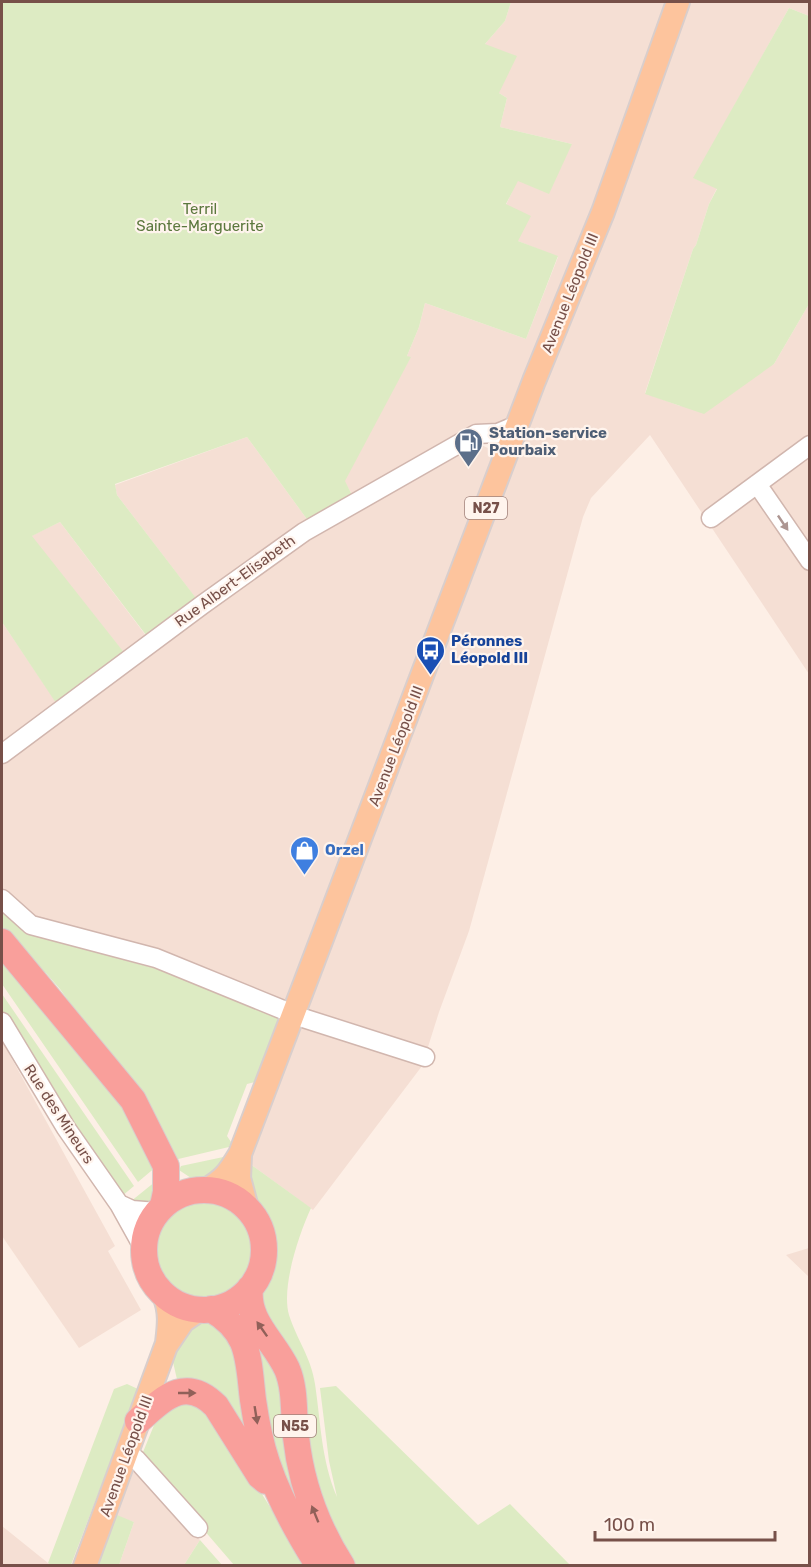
<svg xmlns="http://www.w3.org/2000/svg" width="811" height="1567" font-family="Rubik,sans-serif">
<style>
.residential{fill:#f5dfd4}
.green{fill:#ddebc3}
.lines{fill:none;stroke-linecap:round;stroke-linejoin:round}
.minor-casing{stroke:#d1b6ae;stroke-width:21}
.major-casing{stroke:#d9cecc;stroke-width:26}
.highway-casing{stroke:#d9cecc;stroke-width:28}
.minor{stroke:#fff;stroke-width:18}
.major{stroke:#fdc49d;stroke-width:22}
.highway{stroke:#f99f9b;stroke-width:26}
.oneway{fill:#ad9692}
.oneway2{fill:#916059}
.labels{text-anchor:middle;stroke-width:4.5;stroke-linejoin:round;paint-order:stroke}
.shield{fill:#fff4ed;stroke:#a0817a;stroke-width:1.5}
.shield-label{font-size:14px;font-weight:bold;fill:#775049}
.park-label{font-size:15px;fill:#5c783e;stroke:#fff4ed}
.street-label{font-size:15px;fill:#775049;stroke:#fff4ed}
.service-label{font-size:15px;font-weight:bold;fill:#4e5e75;stroke:#fff4ed;text-anchor:start}
.transit-label{font-size:15px;font-weight:bold;fill:#164399;stroke:#fff4ed;text-anchor:start}
.shop-label{font-size:15px;font-weight:bold;fill:#366cbe;stroke:#fff4ed;text-anchor:start}
</style>
<rect width="100%" height="100%" fill="#fdefe6"/>
<path class="residential" d="M511,2H670L514,414L507,422L355,499L344,481L410,358L407,356L419,327L425,303L526,339L558,257L518,241L506,205L517,181L572,144L500,127L507,98L499,93L485,44L505,21Z
M679,2H809V16L789,8L694,178L717,188L709,204L696,245L693,249L645,393L680,406L774,364L809,304V674L650,435L591,498L583,517L469,931L439,1012L422,1066L313,1210L246,1161Z
M247,437L309,522L201,605L117,495L115,485Z
M476,443L488,448L494,463L288,1003L34,921L2,892V763L287,551Z
M60,522L150,641L128,658L31,536Z
M2,622L60,708L2,751Z
M2,1041L115,1246L108,1251L141,1310L79,1348L2,1236Z
M809,1248H810L809,1277L786,1255Z
M137,1463L200,1540L184,1565H119L134,1522L116,1516Z
M2,1526L48,1563L51,1565H2Z"/>
<path class="green" d="M2,2H511L505,21L485,44L517,56L499,93L507,98L500,127L572,144L549,194L518,181L506,204L531,216L518,241L558,256L526,339L425,303L419,327L407,356L411,357L345,481L352,495L309,522L247,437L115,484L117,495L199,602L149,639L60,522L32,536L126,655L58,706L2,622Z
M789,8L809,16V304L774,364L704,414L645,394L693,249L696,245L709,204L717,189L693,178Z
M2,906L28,928L51,940L201,981L281,1013L255,1082L247,1084L227,1136L231,1142L229,1147L174,1160L151,1106L137,1084L75,1010L60,989L46,973L31,965L2,931Z
M2,951L111,1081L157,1166L138,1182L2,984Z
M2,994L134,1186L122,1196L74,1131L2,1010Z
M228,1156L208,1180H194L179,1170L181,1166Z
M246,1161L311,1208C299,1234 281,1287 289,1315C297,1340 311,1357 315,1384C321,1424 321,1459 337,1497L329,1461L320,1388L336,1386L478,1525L510,1504L570,1565H354L319,1499L271,1324L260,1299L273,1274L277,1256L276,1238L267,1214L256,1200Z
M161,1177L152,1203L130,1202Z
M155 1250a49 49 0 1 1 98 0a49 49 0 1 1-98 0Z
M210,1323L217,1326L233,1345L263,1475L231,1423L179,1388L173,1362L185,1330L197,1324Z
M254,1331L277,1364L310,1521L278,1476Z
M127,1384L138,1389L71,1565H51L48,1563L114,1389Z
M182,1398L211,1412L306,1565H234L141,1457L159,1413Z
M117,1515L134,1522L119,1565L92,1566Z
M200,1540L222,1565H184Z"/>
<g class="lines">
<defs>
<path id="minor" d="M757,484L810,561
M711,518L810,445
M2,754L202,605L304,532L476,434L498,433L517,425
M2,899L31,925L156,958L303,1018L425,1057
M2,1022L66,1128L119,1204L144,1249
M119,1204L132,1210L157,1212
M126,1452L136,1459L198,1528"/>
<path id="major" d="M240,1155L239,1178L247,1208
M206,1190C225,1179 229,1172 240,1154L534,381L603,212L678,2
M164,1295C171,1312 169,1326 167,1343
M85,1566L166,1346L183,1321L199,1310"/>
<path id="highway" d="M2,942L133,1100L166,1166V1192L163,1206
M144 1250a60 60 0 1 1 120 0a60 60 0 1 1-120 0Z
M250,1288C246,1321 274,1341 287,1369C296,1390 293,1415 296,1437C301,1483 317,1527 342,1566
M211,1309C251,1332 248,1360 253,1400C256,1421 260,1442 267,1463C279,1499 298,1533 319,1566
M138,1421C163,1399 185,1375 216,1406L260,1476L266,1481"/>
</defs>
<use href="#minor" class="minor-casing"/>
<use href="#major" class="major-casing"/>
<use href="#highway" class="highway-casing"/>
<use href="#minor" class="minor"/>
<use href="#major" class="major"/>
<use href="#highway" class="highway"/>
</g>
<defs><path id="oneway-solid" d="M-6-.8H1V-3.2L6.5 0L1 3.2V.8H-6Z" transform="scale(1.5)"/></defs>
<use class="oneway" href="#oneway-solid" transform="translate(783 523) rotate(56)"/>
<g class="oneway2">
<use href="#oneway-solid" transform="translate(262 1329) rotate(-125)"/>
<use href="#oneway-solid" transform="translate(187 1393)"/>
<use href="#oneway-solid" transform="translate(256 1415) rotate(81)"/>
<use href="#oneway-solid" transform="translate(315 1514) rotate(-112)"/>
</g>
<defs>
<symbol id="fuel-pin" viewBox="-11 -11 22 30"><path d="M0 17L-7.5 6A9.5 9.5 0 1 1 7.5 6Z" fill="#5c6f8a" stroke="#fff4ed"/><path d="M-5.5-6h7V0h2V4h1.3V-2.5L3-4.5l.8-.8L6-3V5H2.5V1h-1V6h-7ZM-4.2-4.7v3.2H.2V-4.7Z" fill="#fff"/></symbol>
<symbol id="bus-pin" viewBox="-11 -11 22 30"><path d="M0 17L-7.5 6A9.5 9.5 0 1 1 7.5 6Z" fill="#1a4fb4" stroke="#fff4ed"/><path d="M-5-6H5V4H4V6H2V4H-2V6H-4V4H-5ZM-3.5-4V0h7V-4ZM-3.5 1.2v1.5H-2V1.2ZM2 1.2v1.5H3.5V1.2Z" fill="#fff"/></symbol>
<symbol id="shop-pin" viewBox="-11 -11 22 30"><path d="M0 17L-7.5 6A9.5 9.5 0 1 1 7.5 6Z" fill="#3f7fe0" stroke="#fff4ed"/><path d="M-5-2.5h2.3a2.7 3.5 0 0 1 5.4 0H5L5.5 6h-11ZM-1.5-2.5h3a1.5 2.3 0 0 0-3 0Z" fill="#fff"/></symbol>
</defs>
<g fill-rule="evenodd">
<use href="#fuel-pin" x="452" y="426" width="33" height="45"/>
<use href="#bus-pin" x="414" y="634" width="33" height="45"/>
<use href="#shop-pin" x="288" y="834" width="33" height="45"/>
</g>
<g class="labels">
<g class="shield">
<rect x="465" y="497" width="42" height="22" rx="4.5"/>
<rect x="274" y="1415" width="42" height="22" rx="4.5"/>
</g>
<g class="shield-label">
<text x="486" y="513">N27</text>
<text x="295" y="1431">N55</text>
</g>
<g class="park-label">
<text x="200" y="214">Terril<tspan x="200" dy="17">Sainte-Marguerite</tspan></text>
</g>
<g class="street-label">
<text transform="translate(570 293) rotate(-68)" y="5">Avenue Léopold III</text>
<text transform="translate(235 581) rotate(-36)" y="5">Rue Albert-Elisabeth</text>
<text transform="translate(396 746) rotate(-69)" y="5">Avenue Léopold III</text>
<text transform="translate(59 1114) rotate(57)" y="5">Rue des Mineurs</text>
<text transform="translate(126 1456) rotate(-70)" y="5">Avenue Léopold III</text>
</g>
<g class="service-label">
<text x="489" y="438">Station-service<tspan x="489" dy="17">Pourbaix</tspan></text>
</g>
<g class="transit-label">
<text x="451" y="646">Péronnes<tspan x="451" dy="17">Léopold III</tspan></text>
</g>
<g class="shop-label">
<text x="325" y="855">Orzel</text>
</g>
</g>
<rect width="811" height="1567" fill="none" stroke="#775049" stroke-width="6"/>
<path d="M595 1531v9h180v-9" fill="none" stroke="#775049" stroke-width="3"/>
<text x="604" y="1531" font-size="18" fill="#775049" stroke="#fff4ed" stroke-width="4.5" paint-order="stroke">100 m</text>
</svg>
